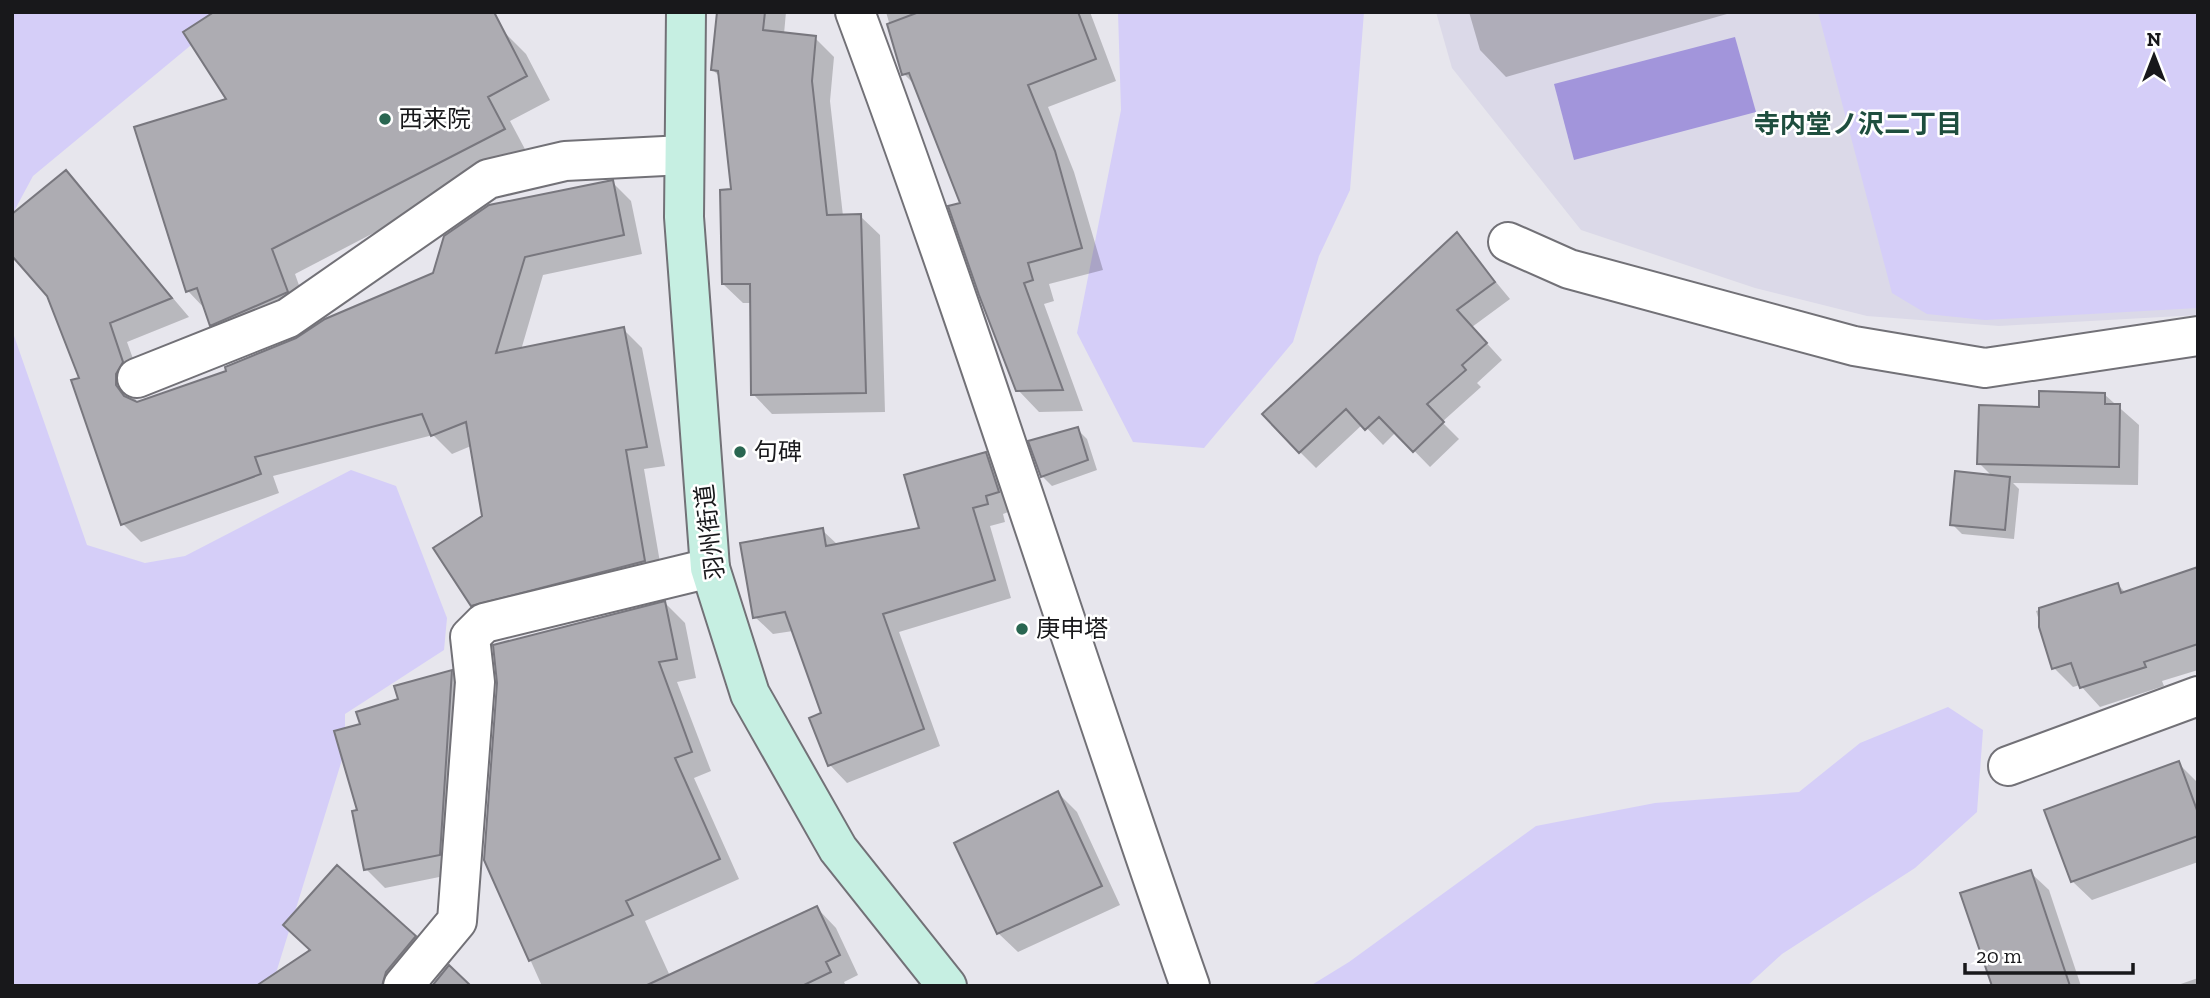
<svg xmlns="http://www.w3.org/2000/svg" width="2210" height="998" font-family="'Zilla Slab','Noto Sans JP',serif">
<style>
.built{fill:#dbd9e8}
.green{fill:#d5cef8}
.water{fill:#a295db}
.shadow{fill:#0003}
.building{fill:#adacb2;stroke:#78777e;stroke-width:2}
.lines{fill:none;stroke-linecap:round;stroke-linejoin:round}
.street-casing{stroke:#727177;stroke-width:42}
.secondary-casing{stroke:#727177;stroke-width:42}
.street{stroke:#fff;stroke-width:38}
.secondary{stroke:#c6efe2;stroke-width:38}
.poi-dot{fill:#296651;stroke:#fff;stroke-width:2.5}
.labels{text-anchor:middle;stroke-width:5;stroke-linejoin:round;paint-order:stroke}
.poi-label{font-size:24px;fill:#18181b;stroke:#fff;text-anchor:start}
.street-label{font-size:24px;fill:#18181b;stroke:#fff}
.neighbourhood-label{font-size:26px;font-weight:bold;fill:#1e4e3e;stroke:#fff}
</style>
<rect width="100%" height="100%" fill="#e7e6ed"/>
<path class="built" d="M1436,12H2198V315L1999,326L1867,316L1755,288L1581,230L1452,68Z"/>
<path class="green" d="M12,12H231L33,176L12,215Z
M1118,12H1364L1350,190L1319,256L1293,342L1204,448L1133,442L1077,333L1121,110Z
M1818,12H2198V308L1985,320L1927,314L1892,293Z
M12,330L87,545L145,563L185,556L351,470L396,486L447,618L444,650L345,714V750L272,986H12Z
M1948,707L1983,730L1977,812L1915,868L1782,954L1747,986H1310L1349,962L1536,826L1655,803L1799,792L1860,743Z"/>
<path class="water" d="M1735,37L1756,112L1574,160L1554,84Z"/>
<path class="shadow" d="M718,12H786L784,34L815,38L834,57L830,101L843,216H860L880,235L885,412L772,414L753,394L752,303H743L723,284L733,191L721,78L713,70Z
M886,12H1090L1116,81L1048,107L1074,172L1103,270L1049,284L1054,301L1044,304L1083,411L1039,412L1018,390L963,204L916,86L904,74Z
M1469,12H1734L1506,77L1480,50Z
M502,30L526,54L550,100L510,121L527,153L295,274L310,316L235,349L211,325L206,310L188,291L136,128Z
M66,172L189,317L127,342L141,381L134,394L137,404L228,372L297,340L434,275L612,182L631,201L642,254L543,275L521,350L623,329L642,348L665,466L644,469L663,580L491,624L472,605L484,517L471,446L452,454L433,435L273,476L279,493L141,542L123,524L81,379Z
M1457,235L1510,299L1472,327L1502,360L1477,383L1481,387L1442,422L1459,439L1430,467L1396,432L1383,445L1363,424L1316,468L1300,452Z
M2105,395L2139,425L2138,485L2013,483L2019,489L2014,539L1962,534L1952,524L1993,477L1979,463L2040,409Z
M1077,429L1087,439L1097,470L1052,486L1042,476Z
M986,454L1003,472L1016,509L1003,514L1005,522L990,526L1011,598L899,632L940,746L847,783L830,765L812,719L823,714L793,631L773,634L755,617L822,530L838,545L921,530Z
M2198,569V670L2162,681L2164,686L2100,707L2080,685L2073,687L2054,668L2036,611L2118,585L2126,593Z
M665,603L685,623L696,678L677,682L711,771L694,778L739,879L645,921L670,976L817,908L836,928L858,975L844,982L846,986H542L485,859Z
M451,672L470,691L459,873L385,888L366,869L359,811L362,725Z
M2178,763L2197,782L2198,862L2092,900L2072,881Z
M1058,793L1077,812L1120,905L1018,952L998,933L978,830Z
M2030,872L2049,890L2081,986H1993Z
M415,937L437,960L417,986H269Z
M2198,978V986H2175Z"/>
<path class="building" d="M214,12H494L527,76L488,97L505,129L272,249L288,292L210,326L197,288L186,292L134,127L226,99L183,32Z
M717,12H765L763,30L816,36L812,81L827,215L861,214L866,393L751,395L750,284H722L720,190L731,189L718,71L711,70Z
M919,12H1078L1096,59L1028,85L1055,151L1082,248L1028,263L1033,280L1024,283L1063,390L1016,391L979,295L948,206L960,203L909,73L902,75L887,24Z
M66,170L172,298L110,323L123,362L116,374V385L124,396L137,402L226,371L225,367L296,338L325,319L433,273L444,236L489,205L613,180L624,235L525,257L496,353L624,327L647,447L626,450L645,561L471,606L433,548L482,516L466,422L431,436L422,414L255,457L261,474L121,525L71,380L79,378L47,296L12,256V214Z
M1457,232L1495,282L1457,310L1487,343L1462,365L1466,370L1427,404L1444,422L1413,452L1379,417L1365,430L1346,409L1299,453L1262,414Z
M2039,391L2105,393V404H2120L2119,467L1977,464L1979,405L2039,407Z
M1078,427L1088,460L1041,477L1028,441Z
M986,452L999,492L986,496L988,504L973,508L995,580L883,614L924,729L828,766L809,718L821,713L785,612L753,618L740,543L823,528L826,546L919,528L904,475Z
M1955,471L2010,477L2005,530L1950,525Z
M2198,567V644L2144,662L2146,667L2080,688L2071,663L2052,669L2039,627V608L2118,583L2121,593Z
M665,601L677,659L659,662L692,752L675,758L720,859L626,901L633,915L529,961L484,860L497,683L493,645Z
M452,670L440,855L364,870L352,811L357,810L334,731L360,724L356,712L398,699L394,686Z
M2179,761L2198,813V836L2071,882L2044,810Z
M1058,791L1102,886L997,934L954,843Z
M337,865L416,936L386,972L382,986H256L310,950L283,925Z
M2031,870L2070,986H1992L1960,893Z
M817,906L840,955L826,962L831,972L802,986H645Z
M449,965L471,986H432Z"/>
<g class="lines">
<defs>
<path id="street" d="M855,12C975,334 1076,662 1190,986
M1508,242L1569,269L1854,346L1985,368L2198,336
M137,378L288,318L488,179L565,161L684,155
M2008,766L2198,696
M403,986L457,921L475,682L470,637L484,623L710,568"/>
<path id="secondary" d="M686,12L684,217L710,568L750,694L838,849L947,986"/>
</defs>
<use href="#street" class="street-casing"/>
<use href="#secondary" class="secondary-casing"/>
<use href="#street" class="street"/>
<use href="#secondary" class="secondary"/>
</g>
<g class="poi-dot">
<circle cx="385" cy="119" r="7"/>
<circle cx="740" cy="452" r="7"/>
<circle cx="1022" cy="629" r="7"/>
</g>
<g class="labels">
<g class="poi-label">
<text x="399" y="127">西来院</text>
<text x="754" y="460">句碑</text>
<text x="1036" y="637">庚申塔</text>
</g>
<g class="street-label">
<text transform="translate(710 532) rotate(-97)" y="8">羽州街道</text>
</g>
<g class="neighbourhood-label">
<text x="1858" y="133">寺内堂ノ沢二丁目</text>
</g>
</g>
<rect width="2210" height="998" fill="none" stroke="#18181b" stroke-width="28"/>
<g transform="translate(2154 56)" stroke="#ffffff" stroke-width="5" paint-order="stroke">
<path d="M0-5L12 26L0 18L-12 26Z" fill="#18181b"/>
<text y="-10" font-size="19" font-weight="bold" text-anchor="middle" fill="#18181b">N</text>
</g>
<path d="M1965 963v10h168v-10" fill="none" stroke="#18181b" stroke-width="3.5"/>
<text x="1976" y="963" font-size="21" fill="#18181b" stroke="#ffffff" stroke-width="5" paint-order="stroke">20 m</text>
</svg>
